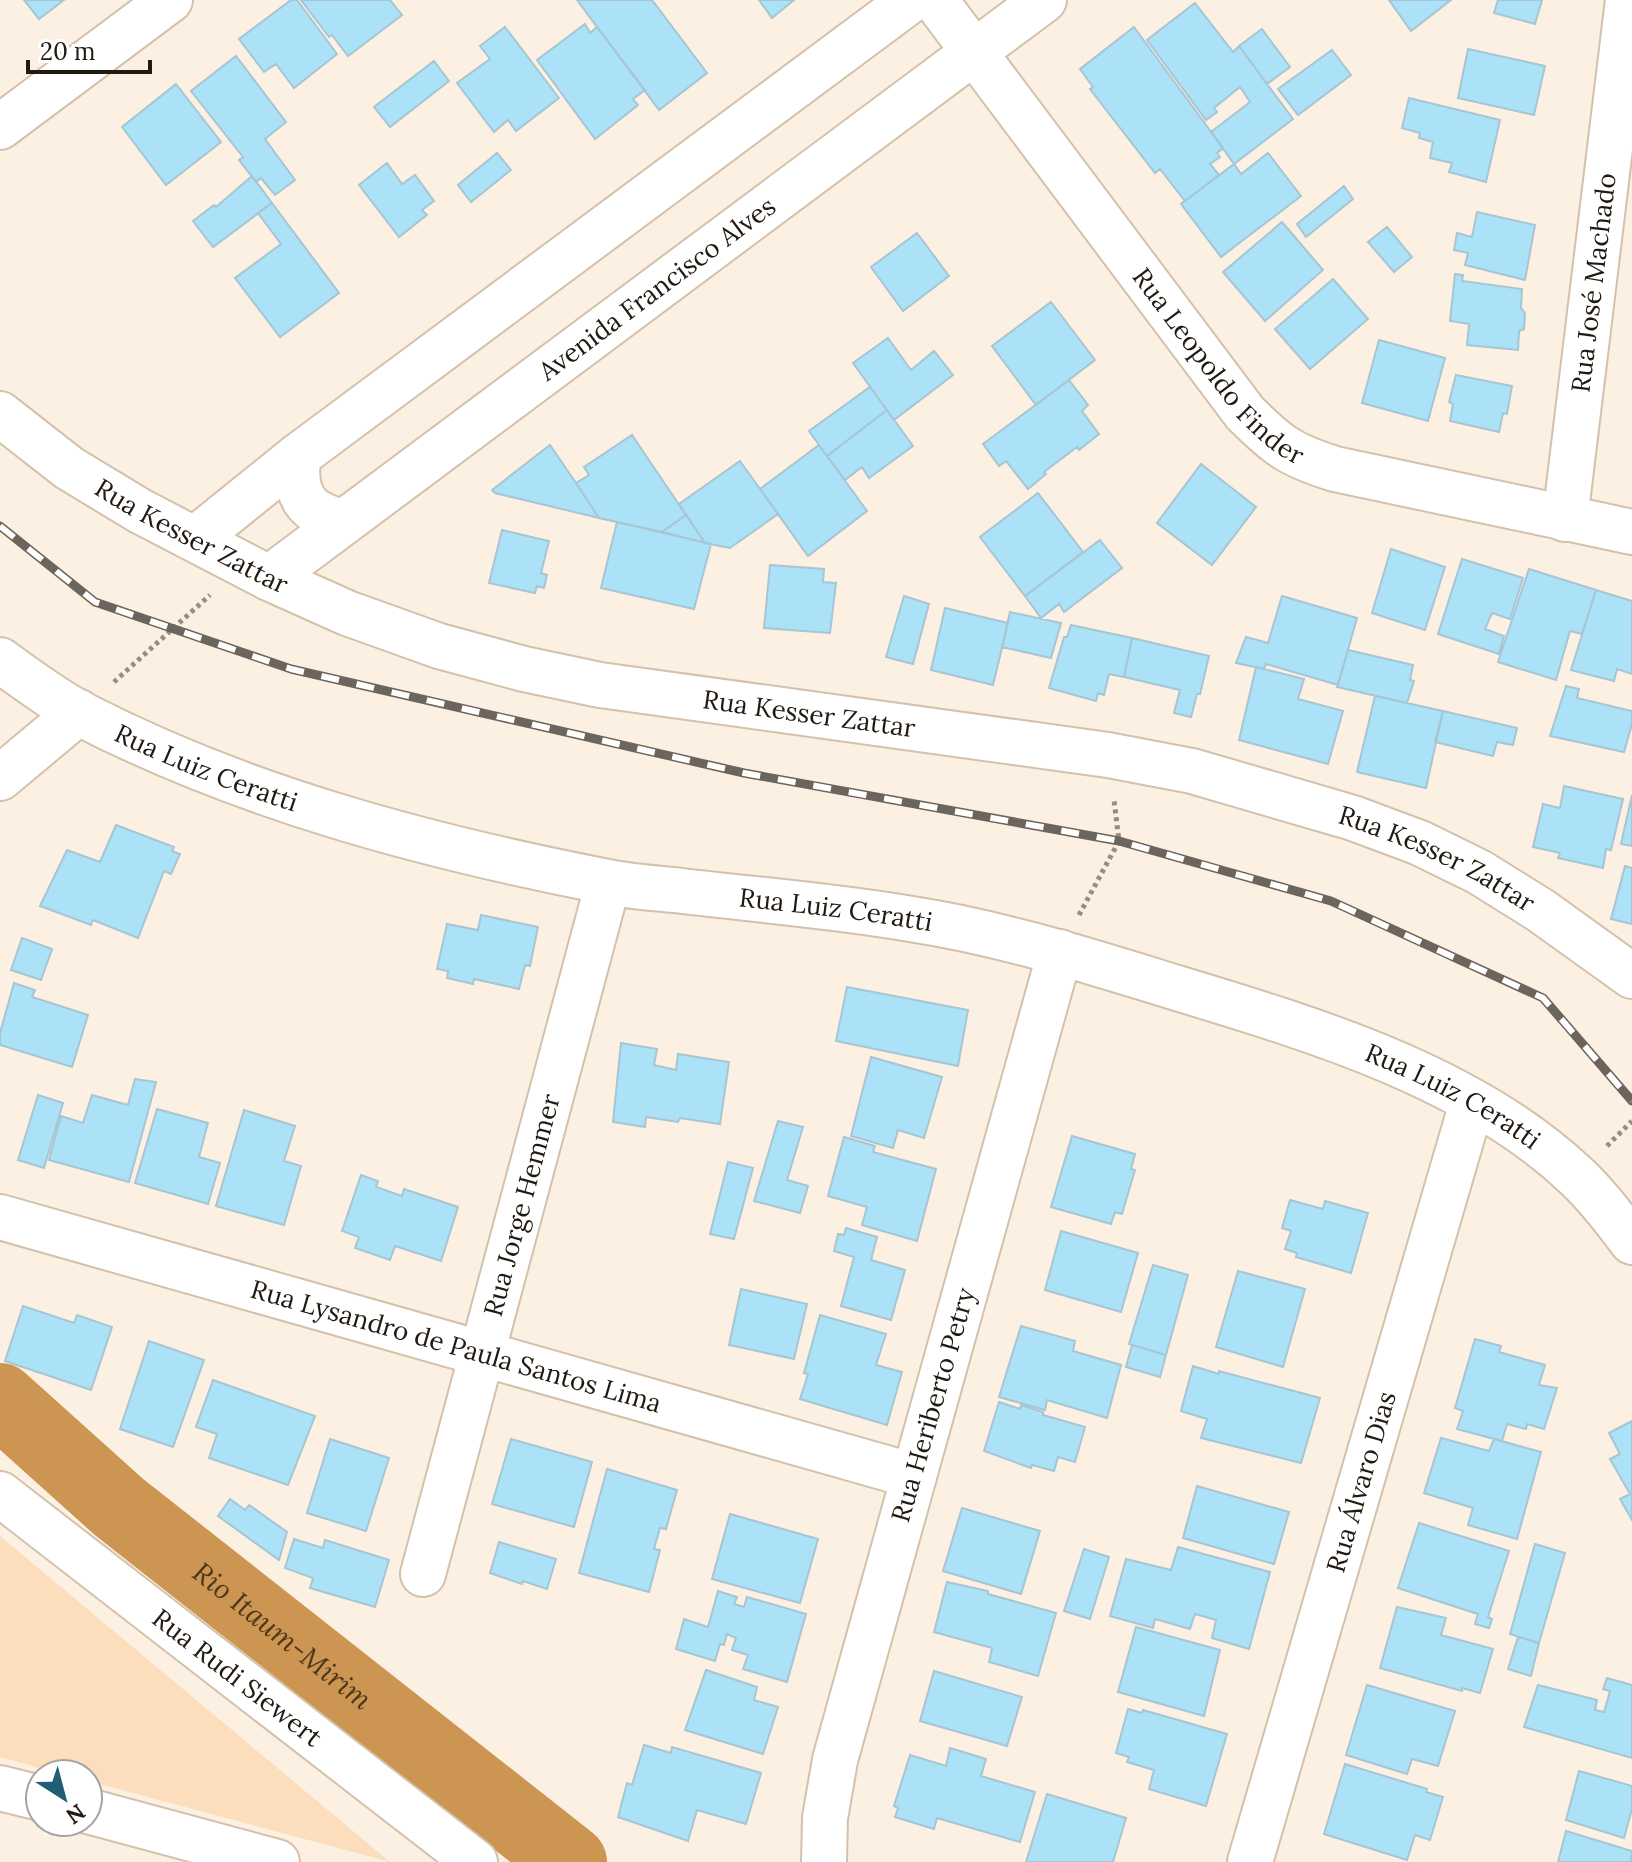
<svg xmlns="http://www.w3.org/2000/svg" width="1632" height="1862" font-family="Lora,serif">
<style>
.green{fill:#fddebc}
.lines{fill:none;stroke-linecap:round;stroke-linejoin:round}
.river{stroke:#cc9551;stroke-width:74}
.building{fill:#abe2f8;stroke:#a7c5d2;stroke-width:2}
.street-casing{stroke:#d4c1ab;stroke-width:48}
.secondary-casing{stroke:#d4c1ab;stroke-width:48}
.path{stroke:#978d82;stroke-width:5;stroke-dasharray:4 4;stroke-linecap:butt}
.street{stroke:#fff;stroke-width:44}
.secondary{stroke:#fff;stroke-width:44}
.rail-casing{stroke:#6d655b;stroke-width:9}
.rail{stroke:#fff;stroke-width:6;stroke-dasharray:18;stroke-linecap:butt}
.labels{text-anchor:middle;stroke-width:6;stroke-linejoin:round;paint-order:stroke}
.street-label{font-size:26px;fill:#211a12;stroke:#fff}
.water-label{font-size:28px;font-style:italic;fill:#4e371a;stroke:#fff}
</style>
<rect width="100%" height="100%" fill="#fcf0e3"/>
<path class="green" d="M0,1536L390,1862L88,1781V1774H61L0,1757Z"/>
<g class="lines">
<path class="river" id="s1" d="M0,1400L119,1507L570,1862"/>
</g>
<path class="building" d="M24,0H64L39,19Z
M291,0H297L337,54L294,88L276,64L264,72L239,39Z
M301,0H390L402,15L348,56L332,35L329,37Z
M577,0H652L707,73L659,110Z
M759,0H794L772,18Z
M1389,0H1451L1411,31Z
M1498,0H1542L1535,24L1494,13Z
M1195,3L1233,52L1239,46L1293,119L1234,164L1211,132L1250,102L1240,87L1214,108L1217,112L1206,120L1147,40Z
M585,24L590,33L597,27L645,90L633,99L638,105L595,139L537,60Z
M505,27L559,98L516,131L508,120L494,132L457,83L490,59L480,46Z
M1134,27L1223,148L1217,153L1220,157L1210,164L1219,175L1185,201L1160,169L1155,173L1090,89L1093,87L1080,69Z
M1262,29L1290,67L1267,84L1239,46Z
M1468,49L1545,66L1534,115L1458,98Z
M1332,50L1351,75L1298,115L1278,89Z
M236,56L286,122L265,139L295,180L275,195L261,178L256,182L239,160L243,157L191,91Z
M434,61L449,81L390,127L374,107Z
M176,84L221,142L166,185L122,127Z
M1409,98L1500,120L1486,182L1449,172L1452,163L1430,158L1433,142L1419,138L1420,133L1402,128Z
M497,153L511,170L471,202L458,185Z
M1268,153L1301,196L1221,257L1181,204L1234,164L1241,174Z
M387,163L402,184L415,175L434,201L422,210L427,215L399,237L359,185Z
M252,176L272,203L213,247L193,221L214,205L216,207Z
M1344,186L1353,199L1306,237L1297,224Z
M272,203L339,293L280,337L235,278L281,244L258,213Z
M1477,212L1535,225L1525,280L1465,265L1468,253L1454,250L1457,233L1472,237Z
M1282,222L1323,270L1265,321L1223,272Z
M1387,227L1412,257L1394,272L1368,242Z
M917,233L949,276L903,311L871,267Z
M1455,274L1463,275L1462,281L1522,289L1521,308L1525,313L1524,329L1519,331L1518,350L1467,345L1469,324L1450,321Z
M1333,279L1368,319L1310,369L1275,329Z
M1051,302L1095,360L1036,405L992,346Z
M888,338L911,370L934,351L953,375L894,420L853,363Z
M1379,340L1445,358L1428,421L1362,403Z
M1456,375L1512,386L1507,414L1503,413L1499,432L1450,421L1453,404L1449,402Z
M1069,380L1088,405L1082,411L1099,434L1079,450L1077,447L1044,472L1046,474L1028,489L1006,461L999,466L983,444Z
M870,387L887,410L827,456L809,431Z
M887,410L913,446L869,478L862,467L845,480L827,456Z
M632,435L686,515L662,532L599,518L576,483L589,475L584,467Z
M550,445L576,483L599,518L495,493L492,490Z
M819,445L867,511L808,556L760,489Z
M740,461L778,514L730,548L705,543L679,504Z
M1201,464L1256,507L1212,565L1157,523Z
M1038,493L1083,552L1025,596L980,537Z
M686,515L705,543L662,532Z
M617,522L711,544L694,609L601,588Z
M502,530L549,541L541,573L547,575L544,588L537,586L535,593L489,583Z
M1100,540L1122,568L1064,612L1059,604L1041,618L1025,596Z
M1391,549L1445,567L1425,630L1372,613Z
M1462,559L1523,578L1510,619L1492,613L1485,629L1504,636L1499,654L1438,634Z
M770,565L824,569L823,582L836,583L830,633L764,628Z
M1529,569L1596,590L1582,634L1570,631L1556,680L1498,662Z
M1596,590L1632,601V674L1617,669L1614,681L1571,670Z
M904,596L929,604L913,664L886,657Z
M1282,596L1357,618L1338,685L1266,664L1264,669L1236,663L1246,637L1268,643Z
M945,608L1008,623L993,685L931,670Z
M1010,612L1061,623L1051,658L1002,647Z
M1071,625L1132,638L1124,677L1109,674L1104,695L1098,693L1096,701L1049,688L1064,637H1067Z
M1132,638L1209,656L1200,694H1197L1191,717L1174,713L1180,690L1124,677Z
M1348,650L1413,665L1410,680L1414,681L1407,703L1337,687Z
M1256,667L1304,679L1298,699L1343,711L1328,764L1239,740Z
M1566,686L1579,689L1577,698L1632,711V724L1624,752L1550,736Z
M1375,696L1443,711L1426,788L1357,772Z
M1443,711L1517,728L1513,745L1497,742L1493,756L1435,742Z
M1564,786L1623,799L1611,850L1606,849L1603,868L1558,858L1560,853L1533,847L1543,804L1560,808Z
M1632,795V846L1621,844Z
M116,825L174,847L172,851L180,854L171,874L164,871L138,938L93,920L91,925L40,906L67,850L100,862Z
M1625,866L1632,868V924L1611,919Z
M481,915L538,927L530,966L525,965L519,989L474,979L473,984L447,978L448,971L437,969L447,924L478,930Z
M22,938L52,949L41,980L11,970Z
M14,983L35,990L32,997L88,1015L72,1067L0,1045V1033Z
M847,987L968,1010L958,1066L836,1041Z
M621,1043L657,1049L654,1065L676,1070L678,1054L729,1062L720,1124L680,1118L678,1122L646,1117L645,1127L613,1122Z
M871,1057L942,1077L924,1138L898,1130L893,1148L851,1136Z
M135,1079L156,1082L129,1182L49,1160L61,1116L83,1123L92,1095L128,1105Z
M38,1095L63,1103L44,1168L18,1160Z
M157,1109L208,1123L199,1157L220,1163L208,1204L135,1183Z
M244,1110L295,1126L284,1161L301,1166L284,1225L216,1206Z
M778,1121L803,1127L787,1180L808,1186L800,1213L754,1201Z
M1072,1136L1135,1154L1131,1169L1135,1170L1122,1214L1115,1212L1111,1224L1051,1207Z
M844,1137L875,1146L873,1152L936,1169L917,1241L862,1225L867,1207L828,1196Z
M728,1162L753,1168L734,1239L710,1234Z
M361,1175L378,1181L376,1187L402,1196L404,1189L458,1207L441,1261L395,1246L390,1260L355,1248L359,1237L342,1231Z
M1290,1200L1323,1209L1325,1201L1368,1213L1351,1273L1296,1257L1297,1253L1285,1249L1291,1231L1282,1228Z
M846,1228L877,1237L871,1260L905,1270L891,1320L841,1306L854,1257L834,1251L838,1234L844,1235Z
M1061,1231L1138,1253L1121,1312L1045,1290Z
M1153,1265L1188,1275L1166,1355L1129,1344Z
M1238,1271L1305,1289L1283,1367L1216,1347Z
M741,1289L807,1304L794,1359L729,1345Z
M23,1306L74,1323L77,1315L112,1327L91,1390L5,1361Z
M820,1315L886,1334L876,1365L902,1372L887,1425L800,1399L808,1374L804,1373Z
M1021,1326L1075,1341L1073,1351L1121,1365L1107,1418L1047,1400L1045,1410L999,1397Z
M1475,1339L1501,1346L1499,1352L1545,1365L1539,1385L1557,1388L1544,1429L1527,1424L1526,1429L1507,1424L1502,1441L1457,1429L1463,1411L1455,1408Z
M149,1341L204,1360L173,1447L120,1429Z
M1132,1345L1166,1355L1160,1377L1126,1367Z
M1193,1366L1219,1374V1371L1320,1398L1301,1463L1201,1438L1207,1419L1181,1411Z
M213,1380L315,1416L288,1485L209,1458L217,1434L196,1427Z
M999,1402L1020,1409L1021,1405L1043,1412V1415L1085,1427L1075,1462L1058,1457L1054,1471L1032,1465L1031,1468L984,1451Z
M1632,1421V1520L1620,1499L1630,1494L1610,1459L1620,1454L1609,1433Z
M1441,1438L1489,1451L1494,1439L1541,1452L1517,1539L1468,1525L1473,1508L1424,1493Z
M330,1439L389,1458L366,1531L307,1513Z
M511,1439L592,1462L574,1527L492,1504Z
M607,1469L677,1490L666,1529L660,1528L654,1549L660,1550L649,1592L579,1573Z
M1197,1486L1289,1512L1274,1564L1183,1538Z
M230,1499L245,1510L249,1505L287,1532L279,1560L218,1516Z
M962,1508L1040,1531L1021,1594L943,1571Z
M730,1514L818,1539L800,1603L712,1579Z
M1419,1523L1509,1551L1488,1617L1492,1619L1489,1628L1475,1624L1478,1614L1398,1588Z
M294,1539L323,1548L325,1540L389,1560L375,1607L310,1588L313,1578L285,1568Z
M499,1542L556,1559L547,1589L523,1581L522,1584L490,1573Z
M1535,1544L1565,1553L1539,1643L1510,1634Z
M1178,1547L1270,1572L1249,1649L1212,1638L1216,1620L1195,1614L1190,1629L1155,1619L1153,1628L1110,1616L1126,1559L1171,1570Z
M1084,1549L1109,1557L1090,1619L1064,1611Z
M947,1582L988,1591V1594L1056,1613L1038,1676L989,1662L992,1648L934,1632Z
M718,1591L737,1597L734,1604L744,1607L747,1597L806,1614L787,1682L743,1669L748,1655L732,1650L736,1638L727,1634L724,1645L720,1644L715,1661L676,1649L684,1619L708,1627Z
M1397,1607L1446,1618L1441,1635L1493,1649L1480,1693L1462,1688V1691L1380,1668Z
M1136,1627L1220,1650L1204,1716L1118,1692Z
M1518,1637L1539,1643L1531,1676L1508,1669Z
M706,1670L757,1687L754,1700L778,1707L763,1754L685,1730Z
M934,1671L1022,1697L1007,1746L920,1721Z
M1607,1678L1632,1685V1758L1524,1727L1538,1685L1597,1700L1595,1710L1604,1712L1610,1691L1603,1689Z
M1367,1685L1455,1711L1438,1766L1412,1759L1407,1774L1346,1755Z
M1128,1709L1142,1713L1143,1710L1227,1734L1206,1806L1149,1789L1154,1770L1127,1762L1129,1757L1116,1753Z
M644,1745L671,1753L672,1747L761,1773L746,1824L697,1810L688,1841L618,1817L627,1783L632,1785Z
M950,1748L986,1759L981,1776L1035,1792L1020,1842L937,1818L934,1829L895,1817L898,1808L894,1806L910,1755L946,1766Z
M1345,1764L1427,1789L1426,1792L1443,1797L1430,1840L1415,1835L1407,1860L1324,1834Z
M1579,1771L1632,1786V1809L1624,1838L1566,1820Z
M1047,1794L1126,1818L1113,1862H1026Z
M1566,1831L1632,1851L1631,1862H1558Z"/>
<g class="lines">
<defs>
<g id="street">
<path id="s2" d="M935,0L1245,413C1278,446 1290,455 1335,469L1632,532"/>
<path d="M0,127L170,0"/>
<path d="M298,456C294,495 304,513 344,522"/>
<path id="s3" d="M1565,519L1628,0"/>
<path d="M195,539L298,456L911,0"/>
<path id="s4" d="M269,578L1044,0"/>
<path id="s5" d="M0,660C26,679 53,699 81,714C244,798 425,846 603,881C629,887 656,888 682,891C758,900 836,906 911,919C1002,933 1089,961 1177,988C1312,1029 1470,1076 1575,1175C1596,1194 1615,1219 1632,1242"/>
<path d="M0,778L79,712"/>
<path d="M914,1476L1060,952"/>
<path id="s6" d="M0,1494L475,1862"/>
<path id="s7" d="M423,1574L608,883"/>
<path d="M0,1788L40,1798"/>
<path d="M88,1811L277,1862"/>
<path id="s8" d="M1250,1862L1472,1103"/>
</g>
<g id="secondary">
<path id="s9" d="M0,414L69,468L140,511L269,578L347,613L439,646L524,669L600,685L1108,755L1192,771L1353,818L1420,843L1479,872L1540,910L1632,976"/>
<path id="s10" d="M0,1217L914,1476L835,1760L825,1818L824,1862"/>
</g>
</defs>
<use href="#street" class="street-casing"/>
<use href="#secondary" class="secondary-casing"/>
<path class="path" d="M114,682L210,595
M1079,915L1119,841L1114,800
M1607,1146L1632,1121"/>
<use href="#street" class="street"/>
<use href="#secondary" class="secondary"/>
<defs>
<path id="rail" d="M0,526L95,602L291,669L744,773L1119,841L1331,901L1543,998L1632,1101"/>
</defs>
<use href="#rail" class="rail-casing"/>
<use href="#rail" class="rail"/>
</g>
<g class="labels">
<g class="street-label">
<text dy="9" stroke="none"><textPath href="#s3" startOffset="238">Rua José Machado</textPath></text>
<text dy="9" stroke="none"><textPath href="#s4" startOffset="484">Avenida Francisco Alves</textPath></text>
<text dy="9" stroke="none"><textPath href="#s2" startOffset="464">Rua Leopoldo Finder</textPath></text>
<text dy="9" stroke="none"><textPath href="#s9" startOffset="228">Rua Kesser Zattar</textPath></text>
<text dy="9" stroke="none"><textPath href="#s9" startOffset="876">Rua Kesser Zattar</textPath></text>
<text dy="9" stroke="none"><textPath href="#s5" startOffset="234">Rua Luiz Ceratti</textPath></text>
<text dy="9" stroke="none"><textPath href="#s9" startOffset="1524">Rua Kesser Zattar</textPath></text>
<text dy="9" stroke="none"><textPath href="#s5" startOffset="882">Rua Luiz Ceratti</textPath></text>
<text dy="9" stroke="none"><textPath href="#s5" startOffset="1530">Rua Luiz Ceratti</textPath></text>
<text dy="9" stroke="none"><textPath href="#s7" startOffset="382">Rua Jorge Hemmer</textPath></text>
<text dy="9" stroke="none"><textPath href="#s10" startOffset="474">Rua Lysandro de Paula Santos Lima</textPath></text>
<text transform="translate(933 1405) rotate(-74)" y="9">Rua Heriberto Petry</text>
<text dy="9" stroke="none"><textPath href="#s8" startOffset="396">Rua Álvaro Dias</textPath></text>
<text dy="9" stroke="none"><textPath href="#s6" startOffset="300">Rua Rudi Siewert</textPath></text>
</g>
<g class="water-label">
<text dy="10" stroke="none"><textPath href="#s1" startOffset="368">Rio Itaum-Mirim</textPath></text>
</g>
</g>
<g transform="translate(64 1798) rotate(144)"><circle r="38" fill="#ffffff" stroke="#a6a3a0" stroke-width="2"/>
<path d="M0-6L14 30L0 20L-14 30Z" fill="#1f5e74"/>
<text y="-12" font-size="22" font-weight="bold" text-anchor="middle" fill="#211a12">N</text>
</g>
<path d="M28 60v12h122v-12" fill="none" stroke="#211a12" stroke-width="4"/>
<text x="40" y="60" font-size="24" fill="#211a12" stroke="#ffffff" stroke-width="6" paint-order="stroke">20 m</text>
</svg>
